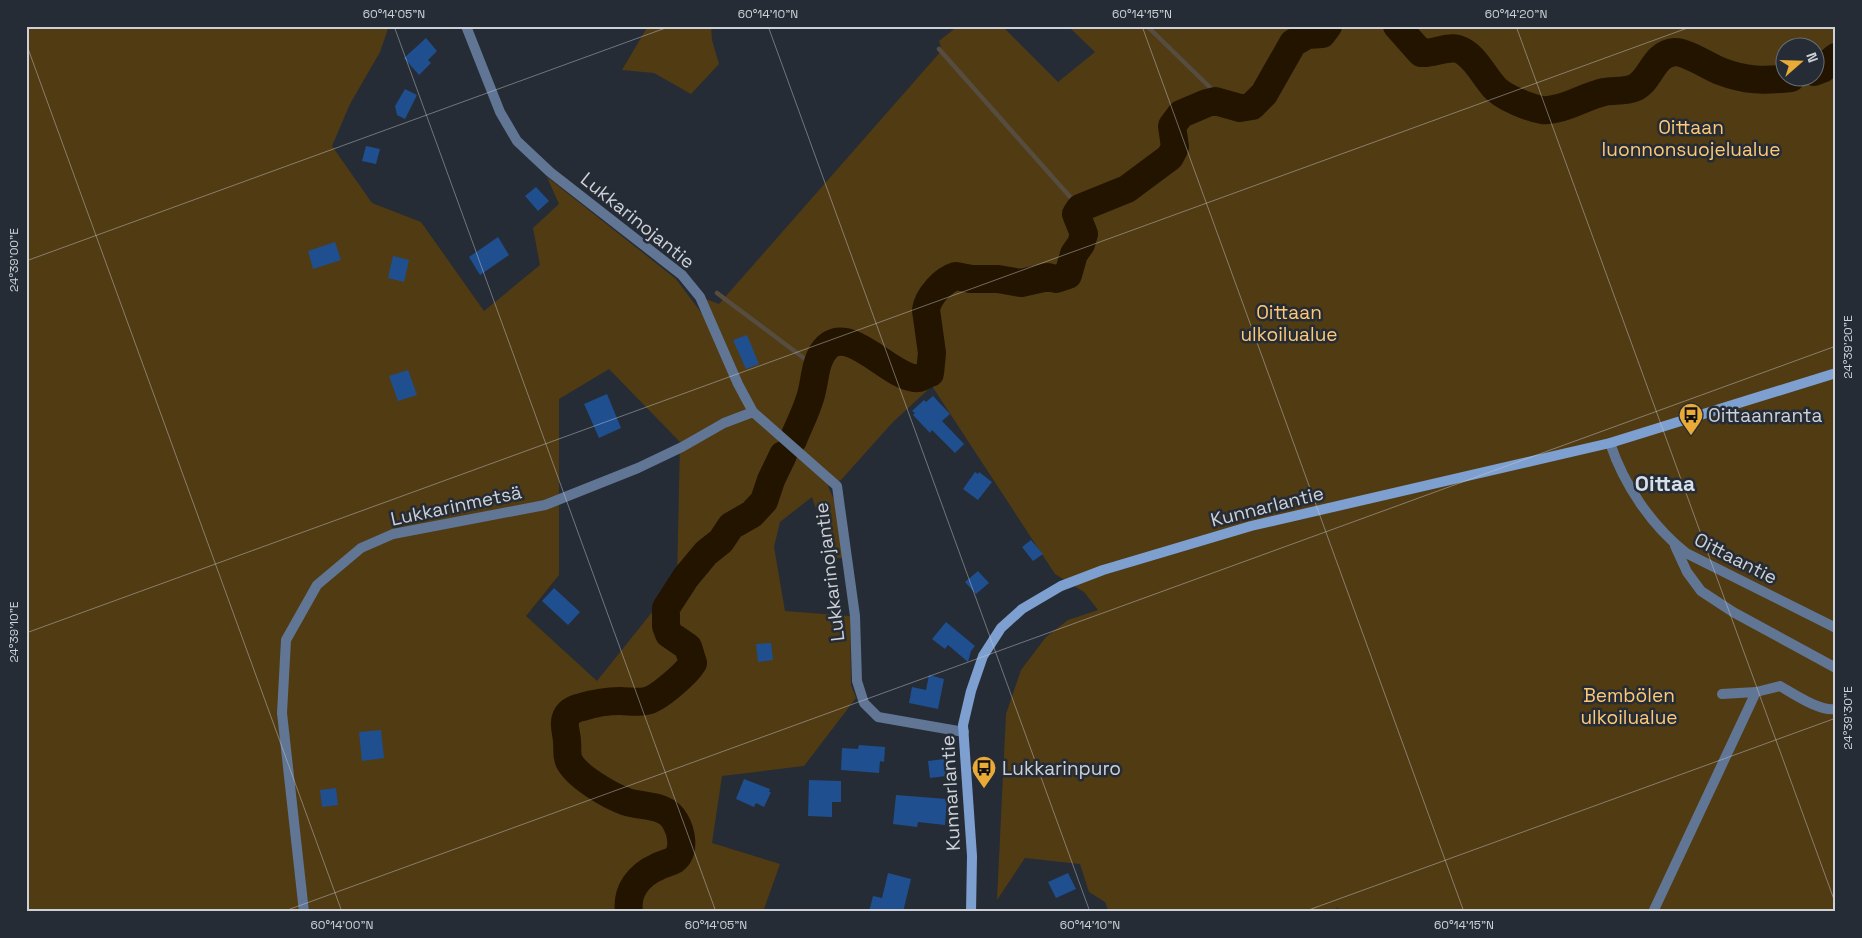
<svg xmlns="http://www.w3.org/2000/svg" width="1862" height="938" font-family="'Space Grotesk',sans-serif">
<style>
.green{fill:#513b13;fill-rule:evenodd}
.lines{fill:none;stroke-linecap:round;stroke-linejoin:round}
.stream{stroke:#564d40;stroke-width:4.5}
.river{stroke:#231400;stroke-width:28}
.building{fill:#1f4f8f}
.street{stroke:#617694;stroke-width:10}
.secondary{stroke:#7ea0d0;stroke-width:10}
.ticks{fill:none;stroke:#cdd1d7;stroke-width:1;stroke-opacity:0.45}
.labels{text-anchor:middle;stroke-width:5;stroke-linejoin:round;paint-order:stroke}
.park-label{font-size:19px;fill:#fec975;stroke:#252c35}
.street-label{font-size:19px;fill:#cdd1d7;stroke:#252c35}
.poi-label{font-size:19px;fill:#cdd1d7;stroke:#252c35;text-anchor:start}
.quarter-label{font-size:21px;font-weight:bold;fill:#d6dfea;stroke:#252c35}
.neatline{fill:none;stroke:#cdd1d7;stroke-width:2}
.ticks-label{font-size:12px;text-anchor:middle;fill:#cdd1d7}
</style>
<rect width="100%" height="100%" fill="#252c35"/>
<path class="green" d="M26,26H389L380,52L350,104L332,146L372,203L421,222L484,311L540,265L533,228L559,204L547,177L676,279L712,327L700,297L719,304L942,50L939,41L958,26H1002L1058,82L1095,52L1068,26H1836V912H1341L1337,907L1336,912H1109L1105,902L1089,892L1080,864L1025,858L997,900L1006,714L1021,670L1046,637L1068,620L1098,610L1084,592L1055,574L932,386L892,423L841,480L828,486L837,507L844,558H833L812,497L780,522L774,547L785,611L850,616L851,685L856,698L804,766L722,776L712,843L780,864L763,912H26ZM1784,48H1814V78H1784ZM609,369L680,442L677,581L597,681L526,616L559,575V399Z
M648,26H711L712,40L719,64L691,94L654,73L622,70Z"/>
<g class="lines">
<path class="stream" d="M1147,26L1227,104
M939,49L1080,208
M717,293L817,368"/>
<path class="river" d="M1397,26L1421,53C1434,54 1446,46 1458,49C1474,54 1483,75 1494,87C1502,97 1530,108 1542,110C1561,112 1585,96 1604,92C1613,90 1625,92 1634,88C1652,80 1652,54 1675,52C1687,52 1708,66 1720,71C1746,81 1763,81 1791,78
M1814,72L1822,69L1836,57
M793,440C798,427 805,414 809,401C816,384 813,361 827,347C851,324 894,382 919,378C923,377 927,374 930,373L932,353L926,310C928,296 943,280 956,276L971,279H998L1021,283L1048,277L1056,279L1068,275L1074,254L1081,244L1084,234L1076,214L1080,208L1127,189L1170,157L1175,147L1172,126L1181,114L1207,103L1215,101L1240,108L1252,106L1264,94L1293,43L1307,35L1322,34L1328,26
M629,912C626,891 639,875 657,867C662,864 669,863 674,860C686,851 681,831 675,821C666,804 643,807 627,802C610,796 577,777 569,761C566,754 568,749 567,742C567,733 561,721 569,713C573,709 577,708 582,707C595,703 607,701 620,701C628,701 638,703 646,701C658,699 687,673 693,663L688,647L669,634L666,626V608L686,577L706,553L721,541L731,526L752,514L764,501L771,480L783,455"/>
</g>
<path class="building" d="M426,38L437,51L428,60L431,63L419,75L404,58Z
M405,89L417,95L405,119L397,115L395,106Z
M366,146L380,149L376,164L362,161Z
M536,187L549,201L538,211L525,196Z
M498,237L509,255L480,275L469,257Z
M335,242L341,260L313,269L308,251Z
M393,256L409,260L404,282L388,278Z
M747,335L759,364L746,369L733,340Z
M408,370L417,395L398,401L389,376Z
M607,394L621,428L599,438L584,404Z
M933,396L950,414L942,421L964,444L955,453L932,430L930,433L913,415L915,413L912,411L924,400L926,402Z
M975,472L978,474L979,472L992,482L978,500L963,489Z
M1031,540L1043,554L1033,561L1022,547Z
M978,571L989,583L976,594L965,582Z
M554,588L580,612L568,625L542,601Z
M946,622L975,646L971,651L968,662L948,645L945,649L932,639Z
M771,643L773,660L758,662L756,644Z
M929,675L944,679L938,709L909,703L912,687L926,690Z
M381,730L384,758L362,761L359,732Z
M859,745L885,747L884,762L880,761L879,773L841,770L842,748L858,749Z
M944,759L946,776L930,778L928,761Z
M744,779L770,789L769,792H771L764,807L756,803L754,807L736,799Z
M809,780L841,781V802H832V817L808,816Z
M336,788L338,805L322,807L320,790Z
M896,795L947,799L945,825L918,822L917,827L893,824Z
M888,873L911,879L903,912H869L873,896L882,898Z
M1068,873L1076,889L1056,898L1048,882Z"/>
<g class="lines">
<path class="street" d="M466,26L500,112L517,141L550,172L682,275L700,297L738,384L753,412L837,486L855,616L857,681L864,703L878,717L964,732
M1610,443C1624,485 1651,525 1686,553L1836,628
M1675,546L1687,572L1701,591L1733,612L1836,668
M1722,694L1756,692L1780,686C1794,694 1820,712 1836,709
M304,912L282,713L286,640L317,585L361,548L393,534L545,505L638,468L682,447L724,423L753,412
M1653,912L1756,692"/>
<path class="secondary" d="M971,912L972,856L963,725L971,691L983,656L1001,628L1022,609L1061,586L1103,570L1251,526L1610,443L1836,373"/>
</g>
<path class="ticks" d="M394,26L716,912M768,26L1090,912M1142,26L1464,912M1516,26L1836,905M26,43L342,912M26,261L671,26M26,633L1693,26M282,912L1836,346M1303,912L1836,718"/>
<defs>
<symbol id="bus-pin" viewBox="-11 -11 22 30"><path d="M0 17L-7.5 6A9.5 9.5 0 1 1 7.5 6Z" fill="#e9aa38" stroke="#252c35"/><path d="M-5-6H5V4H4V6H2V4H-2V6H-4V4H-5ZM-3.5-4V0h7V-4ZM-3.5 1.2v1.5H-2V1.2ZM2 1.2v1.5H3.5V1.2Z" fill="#111"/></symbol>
</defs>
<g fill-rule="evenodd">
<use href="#bus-pin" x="1677" y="401" width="28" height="38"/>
<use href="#bus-pin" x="970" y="754" width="28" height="38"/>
</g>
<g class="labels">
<g class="park-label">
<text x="1691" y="134">Oittaan<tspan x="1691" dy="22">luonnonsuojelualue</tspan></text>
<text x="1289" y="319">Oittaan<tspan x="1289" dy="22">ulkoilualue</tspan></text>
<text x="1629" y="702">Bembölen<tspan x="1629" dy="22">ulkoilualue</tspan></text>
</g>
<g class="street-label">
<text transform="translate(638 220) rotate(39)" y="7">Lukkarinojantie</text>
<text transform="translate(456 505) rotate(-12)" y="7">Lukkarinmetsä</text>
<text transform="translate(1267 506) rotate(-14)" y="7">Kunnarlantie</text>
<text transform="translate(1736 558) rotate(27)" y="7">Oittaantie</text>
<text transform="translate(829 572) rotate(-97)" y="7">Lukkarinojantie</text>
<text transform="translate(950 793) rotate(-93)" y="7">Kunnarlantie</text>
</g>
<g class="poi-label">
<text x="1708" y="422">Oittaanranta</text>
<text x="1002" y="775">Lukkarinpuro</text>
</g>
<g class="quarter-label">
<text x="1665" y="491">Oittaa</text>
</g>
</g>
<rect width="1862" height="938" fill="none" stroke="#252c35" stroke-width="55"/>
<g transform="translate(1800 62) rotate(70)"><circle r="24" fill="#252c35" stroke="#686e76"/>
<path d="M0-4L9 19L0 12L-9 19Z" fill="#e9aa38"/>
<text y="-8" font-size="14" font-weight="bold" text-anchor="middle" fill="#cdd1d7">N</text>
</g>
<rect x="28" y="28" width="1806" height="882" class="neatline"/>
<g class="ticks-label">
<text x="394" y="18">60°14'05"N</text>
<text x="768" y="18">60°14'10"N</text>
<text x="1142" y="18">60°14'15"N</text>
<text x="1516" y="18">60°14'20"N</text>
<text transform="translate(14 260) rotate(-90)" y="4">24°39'00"E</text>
<text transform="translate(1848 347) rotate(-90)" y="4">24°39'20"E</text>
<text transform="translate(14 632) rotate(-90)" y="4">24°39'10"E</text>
<text transform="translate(1848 718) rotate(-90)" y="4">24°39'30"E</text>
<text x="342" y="929">60°14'00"N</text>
<text x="716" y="929">60°14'05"N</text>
<text x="1090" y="929">60°14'10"N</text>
<text x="1464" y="929">60°14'15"N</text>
</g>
</svg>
